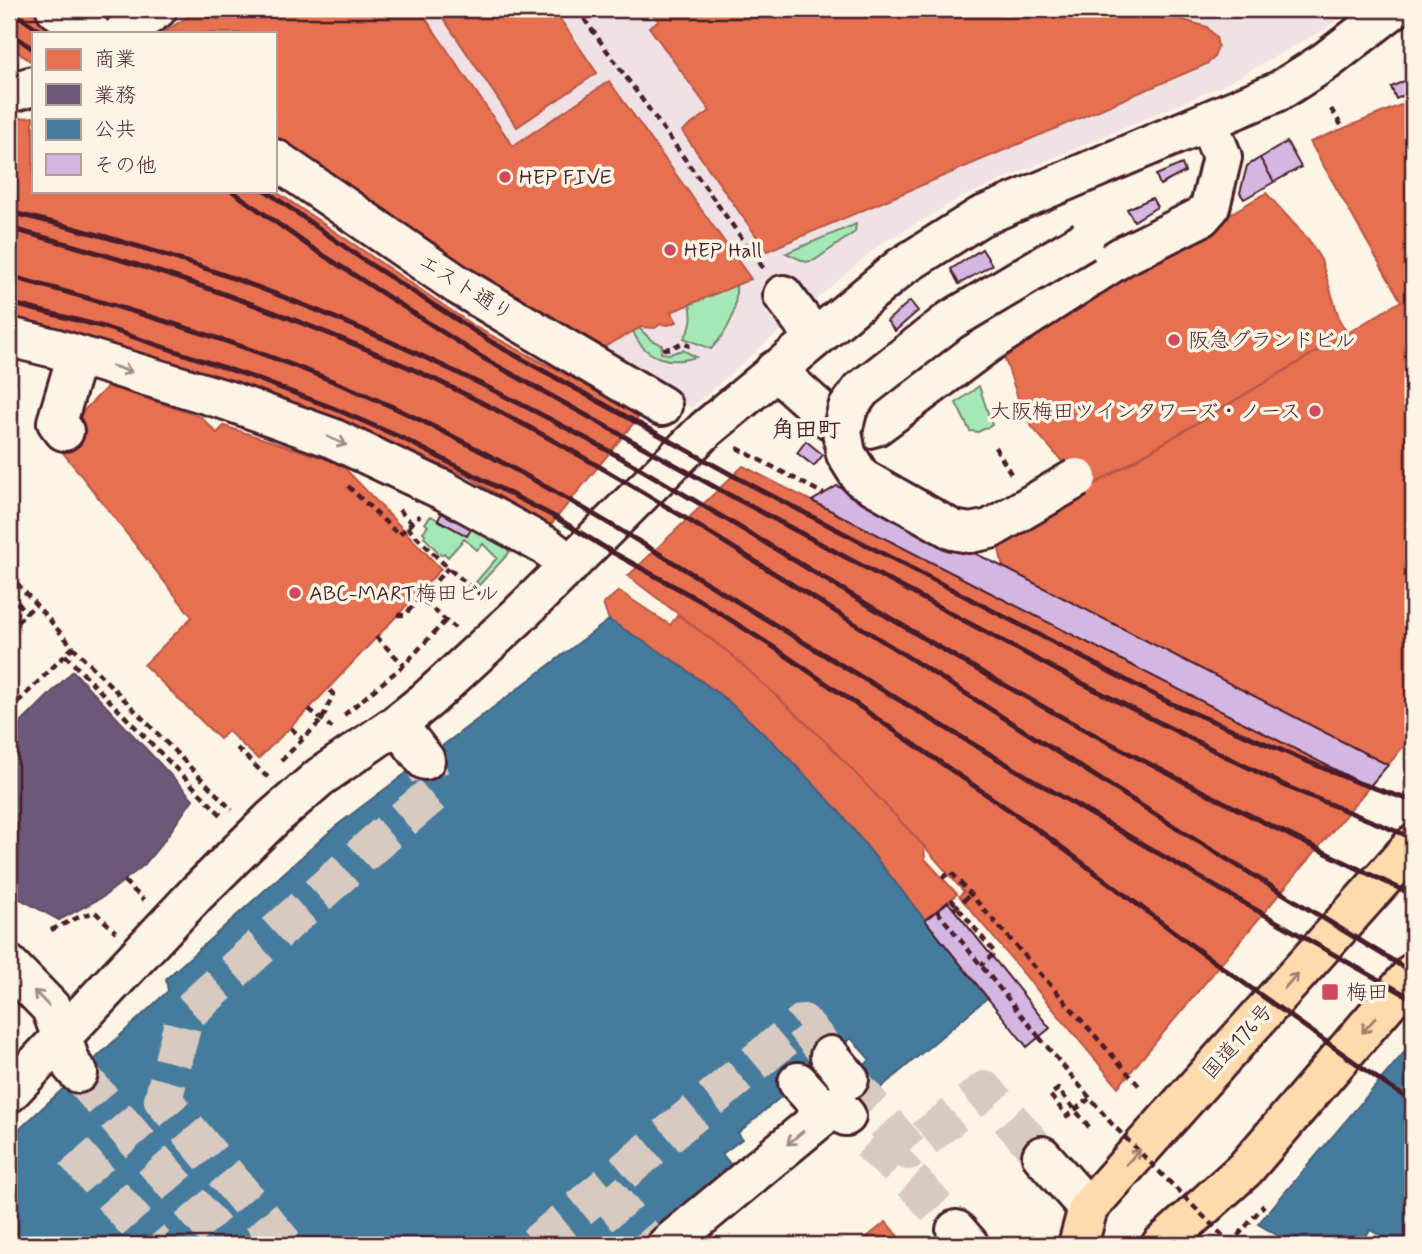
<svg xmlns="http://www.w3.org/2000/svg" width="1422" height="1254" font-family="Mynerve,'Klee One',sans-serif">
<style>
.built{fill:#f0e2e4}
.green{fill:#a4e9b5;stroke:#778470;stroke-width:2}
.shops{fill:#e76f51;stroke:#b85746;stroke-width:2}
.offices{fill:#6d597a;stroke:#624862;stroke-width:2}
.public{fill:#457b9d;stroke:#465f7b;stroke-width:2}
.building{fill:#d4b6e3;stroke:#4a1f2b;stroke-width:2}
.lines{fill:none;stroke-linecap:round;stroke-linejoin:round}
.minor-tunnel{stroke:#d8cac0;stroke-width:38;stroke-dasharray:38 19;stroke-linecap:butt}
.minor-casing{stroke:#4a1f2b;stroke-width:44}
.highway-casing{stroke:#4a1f2b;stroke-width:44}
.path{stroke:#4a1f2b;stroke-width:4.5;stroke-dasharray:7 5;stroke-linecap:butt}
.minor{stroke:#fcf5e5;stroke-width:38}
.highway{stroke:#fedbac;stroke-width:38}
.rail{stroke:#4a1f2b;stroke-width:5}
.minor-bridge-casing{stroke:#4a1f2b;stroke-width:44;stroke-linecap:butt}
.path-bridge{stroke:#4a1f2b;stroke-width:4.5;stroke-dasharray:7 5;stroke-linecap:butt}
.minor-bridge{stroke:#fcf5e5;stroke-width:38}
.oneway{stroke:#a38a88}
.oneway2{stroke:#a47d6c}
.poi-dot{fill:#d1495b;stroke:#fcf5e5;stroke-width:2.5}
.labels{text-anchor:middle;stroke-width:7;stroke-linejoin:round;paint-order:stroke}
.poi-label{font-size:21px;fill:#4a1f2b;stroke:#fcf5e5;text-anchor:start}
.street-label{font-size:21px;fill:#4a1f2b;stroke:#fcf5e5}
.neighbourhood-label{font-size:23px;font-weight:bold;fill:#4a1f2b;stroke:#fcf5e5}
</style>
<rect width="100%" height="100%" fill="#fcf5e5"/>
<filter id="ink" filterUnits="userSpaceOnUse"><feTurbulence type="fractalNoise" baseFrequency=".0143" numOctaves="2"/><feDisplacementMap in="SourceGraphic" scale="14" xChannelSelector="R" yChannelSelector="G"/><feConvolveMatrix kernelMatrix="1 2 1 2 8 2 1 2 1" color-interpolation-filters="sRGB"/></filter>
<g filter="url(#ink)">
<path class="built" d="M83,9H1355L1320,32L1222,86L964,196L878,246L691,408L500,296L275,144V33H118Z"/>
<path class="green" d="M856,224L855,232L815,260L806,262L786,253Z
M736,285C737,313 730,329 711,349L684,338C692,327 693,318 690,304Z
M639,328L651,340L662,345L661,353L669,354L683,350L696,357C670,365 644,359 633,331Z
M979,386L992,425L978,432L970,431L956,403Z
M431,516L467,536L475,522L505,534L509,553L479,585L476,582L497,558L483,544L477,550L464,539L448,557L444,553L441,555L424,537L425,534L423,532L428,526L425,523Z"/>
<path class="shops" d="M9,9H27L50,25L48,33H33V63L9,46Z
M199,9H210L218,20L226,15L222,9H419L513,146L609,81L751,279L671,312L677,322L668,325L661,324L655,328L641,327L604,347L503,293L275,138V33H163Z
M437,9H553L597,73L517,127Z
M648,9H1146L1207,27L1216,37L1218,46L1214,58L1207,64L767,251L682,131L710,111L649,27L659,21Z
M1413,100V735L1388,765L1003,567L999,549L1002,540L1401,301L1310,142Z
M33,117V191H275L477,328L641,414L549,527L469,477L331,416L251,386L171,362L79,336L9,320V119Z
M1266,193L1309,240L1321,260L1340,321L1347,333L1086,489L1032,427L1021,407L1001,347Z
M9,355L14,356L16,382L9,387Z
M108,386L201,417L217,433L224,426L341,464L441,569L309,709L258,759L228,731L220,739L144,665L192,617L54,441Z
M743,466L1369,787L1118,1087L959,896L964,892L924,846L825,741L732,655L628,576Z
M619,591L670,625L678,615L732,655L825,741L924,846L925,859L957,894L925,920L837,809L777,746L727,700L670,658L609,620L603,604Z
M886,1222L905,1245H857Z"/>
<path class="offices" d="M73,671L193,799L163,842L144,865L103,897L59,920L9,893V735Z"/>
<path class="public" d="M609,620L670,658L727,700L777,746L837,809L987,998L859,1106L842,1085L870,1060L851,1038L738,1133L742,1139L722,1154L732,1166L636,1245H9V1139L168,991L166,979L336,826Z
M1413,1042V1245H1399L1370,1230L1360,1245H1294L1258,1224Z"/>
<path class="building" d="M1413,77V91L1396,99L1391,87Z
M1287,142L1301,167L1274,182L1260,158Z
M1260,158L1274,182L1244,199L1240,193L1247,166Z
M1182,164L1185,172L1160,185L1156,175Z
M1152,198L1157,207L1134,221L1127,209Z
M982,249L992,265L959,284L951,269Z
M910,301L918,311L895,331L887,321Z
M806,441L823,455L814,466L797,453Z
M837,486L1003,567L1388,765L1369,787L812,501Z
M445,506L475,522L467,536L438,520Z
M948,902L1050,1028L1027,1047L925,920Z"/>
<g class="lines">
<path class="minor-tunnel" d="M78,1073L227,1245
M849,1079L909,1151L985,1090L1042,1156
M869,1142L916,1185L956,1230
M74,1152L155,1245
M603,1189L645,1239
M285,1245L163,1100L185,1015L373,845L434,793L425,760
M535,1245L803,1023L830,1056"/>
<defs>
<path id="minor" d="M56,9L92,33
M123,33L157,9
M9,93L33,86
M275,159L458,285L662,406
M783,295L815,338
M9,337L54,348L229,401L332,438L443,490L546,546L570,565
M775,370L831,420L854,432L876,426L988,343L1121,257L1201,217L1210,207L1222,157L1208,122
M64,431L57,422L77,355
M397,724L425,760
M9,965L51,1008L72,1066L78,1073
M830,1056L849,1079
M798,1082L826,1113
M9,1093L197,893L273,818L320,777L397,724L427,700L517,617L705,430L901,267L980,217L1279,91L1326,61L1393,9
M1042,1156L1088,1208
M956,1230L969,1245
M667,1245L836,1105L846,1116"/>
<path id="highway" d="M1078,1245L1088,1208L1413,845
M1161,1245L1245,1169L1413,973"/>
</defs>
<use href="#minor" class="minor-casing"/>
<use href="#highway" class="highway-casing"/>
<path class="path" d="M577,9L764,269
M1331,109L1343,128
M663,349L672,348L681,343L690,346
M995,447L1013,477
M737,448L824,494
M348,486L399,535L420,515
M399,510L412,523
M407,527L448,568L487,600
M9,574L73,647L232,810
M9,593L27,613
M420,598L448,568
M397,615H405L420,598L455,628
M9,630L35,605
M376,637L404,665
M65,655L223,817
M309,709L332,728
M9,711L73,647
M344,715L404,665L446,620
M291,728L302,739
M237,748L266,776L268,774
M281,761L322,720L333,694L328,688
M942,878L951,872L1141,1088
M124,881L144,900
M951,899L995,953L981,965
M9,905L16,898
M954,909L971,894
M937,911L1039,1037
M51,930L79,917L95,912L116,932
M1089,1127L1058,1089L1050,1095L1067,1116L1089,1099
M1230,1245L1264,1205
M1379,1245L1382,1242L1386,1245"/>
<use href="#minor" class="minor"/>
<use href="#highway" class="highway"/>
<path class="rail" d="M9,9L43,33
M9,32L33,49
M232,191L309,246L483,358L722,491L1066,675L1227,757L1290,788L1413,838
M266,191L362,259L493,343L732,475L1170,703L1356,782L1413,801
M9,212C216,259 414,344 600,446C726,516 848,595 973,667C1116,750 1264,824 1413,895
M9,228C146,264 280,310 410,368C556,434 692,522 828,607C951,683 1072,762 1194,839C1267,884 1340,928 1413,973
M9,276C140,312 269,350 393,407C538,475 672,562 808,645C1008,766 1209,885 1413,999
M9,303L104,327L252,377L333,408L402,438L555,517L612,552L699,600L775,648L1048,837L1202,953L1388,1086L1413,1102"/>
<defs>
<path id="minor-bridge" d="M1077,478L990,529L970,533L953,530L861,478L846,454L842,431L848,408L861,390L951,320L1084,241"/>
</defs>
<use href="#minor-bridge" class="minor-bridge-casing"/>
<path class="path-bridge" d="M1039,1037L1111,1123L1232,1245"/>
<use href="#minor-bridge" class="minor-bridge"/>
</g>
<defs><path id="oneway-shaft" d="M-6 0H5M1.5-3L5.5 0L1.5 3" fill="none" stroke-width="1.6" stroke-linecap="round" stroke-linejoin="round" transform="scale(1.75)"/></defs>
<g class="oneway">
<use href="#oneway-shaft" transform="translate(122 369) rotate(17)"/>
<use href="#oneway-shaft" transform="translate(337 441) rotate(24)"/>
<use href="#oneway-shaft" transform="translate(41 998) rotate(-134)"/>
<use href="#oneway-shaft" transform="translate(795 1138) rotate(140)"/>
</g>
<g class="oneway2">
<use href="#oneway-shaft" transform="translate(1291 981) rotate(-48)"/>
<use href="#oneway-shaft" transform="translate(1369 1025) rotate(131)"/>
<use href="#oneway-shaft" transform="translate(1133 1157) rotate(-48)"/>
</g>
</g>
<g class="poi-dot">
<circle cx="505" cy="177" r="7"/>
<circle cx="670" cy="250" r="7"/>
<circle cx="1174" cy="340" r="7"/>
<circle cx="1315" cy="411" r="7"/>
<circle cx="295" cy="593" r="7"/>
<rect x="1321" y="983" width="18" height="18" rx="3.5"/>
</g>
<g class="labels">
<g class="poi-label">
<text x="519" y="184">HEP FIVE</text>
<text x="684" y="257">HEP Hall</text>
<text x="1188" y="347">阪急グランドビル</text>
<text x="1301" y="418" text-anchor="end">大阪梅田ツインタワーズ・ノース</text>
<text x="309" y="600">ABC-MART梅田ビル</text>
<text x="1346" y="999">梅田</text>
</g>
<g class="street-label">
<text transform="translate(466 287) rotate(32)" y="7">エスト通り</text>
<text transform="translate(1237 1041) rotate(-48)" y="7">国道176号</text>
</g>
<g class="neighbourhood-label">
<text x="806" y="437">角田町</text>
</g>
</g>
<rect width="1422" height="1254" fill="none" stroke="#fcf5e5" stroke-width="35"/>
<rect x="18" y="18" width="1387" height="1219" fill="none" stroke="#4a1f2b" stroke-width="2.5" filter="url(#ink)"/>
<rect x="32" y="32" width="245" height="161" fill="#fcf5e5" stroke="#b59f9b" stroke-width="2"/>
<rect x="46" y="49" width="35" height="21" fill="#e76f51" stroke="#b59f9b" stroke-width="2"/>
<text x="94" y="66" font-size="21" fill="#4a1f2b">商業</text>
<rect x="46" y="84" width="35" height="21" fill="#6d597a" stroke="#b59f9b" stroke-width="2"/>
<text x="94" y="102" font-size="21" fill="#4a1f2b">業務</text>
<rect x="46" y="119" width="35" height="21" fill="#457b9d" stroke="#b59f9b" stroke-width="2"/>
<text x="94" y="136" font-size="21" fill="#4a1f2b">公共</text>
<rect x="46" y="154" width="35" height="21" fill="#d4b6e3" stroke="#b59f9b" stroke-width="2"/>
<text x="94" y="172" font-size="21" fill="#4a1f2b">その他</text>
</svg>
